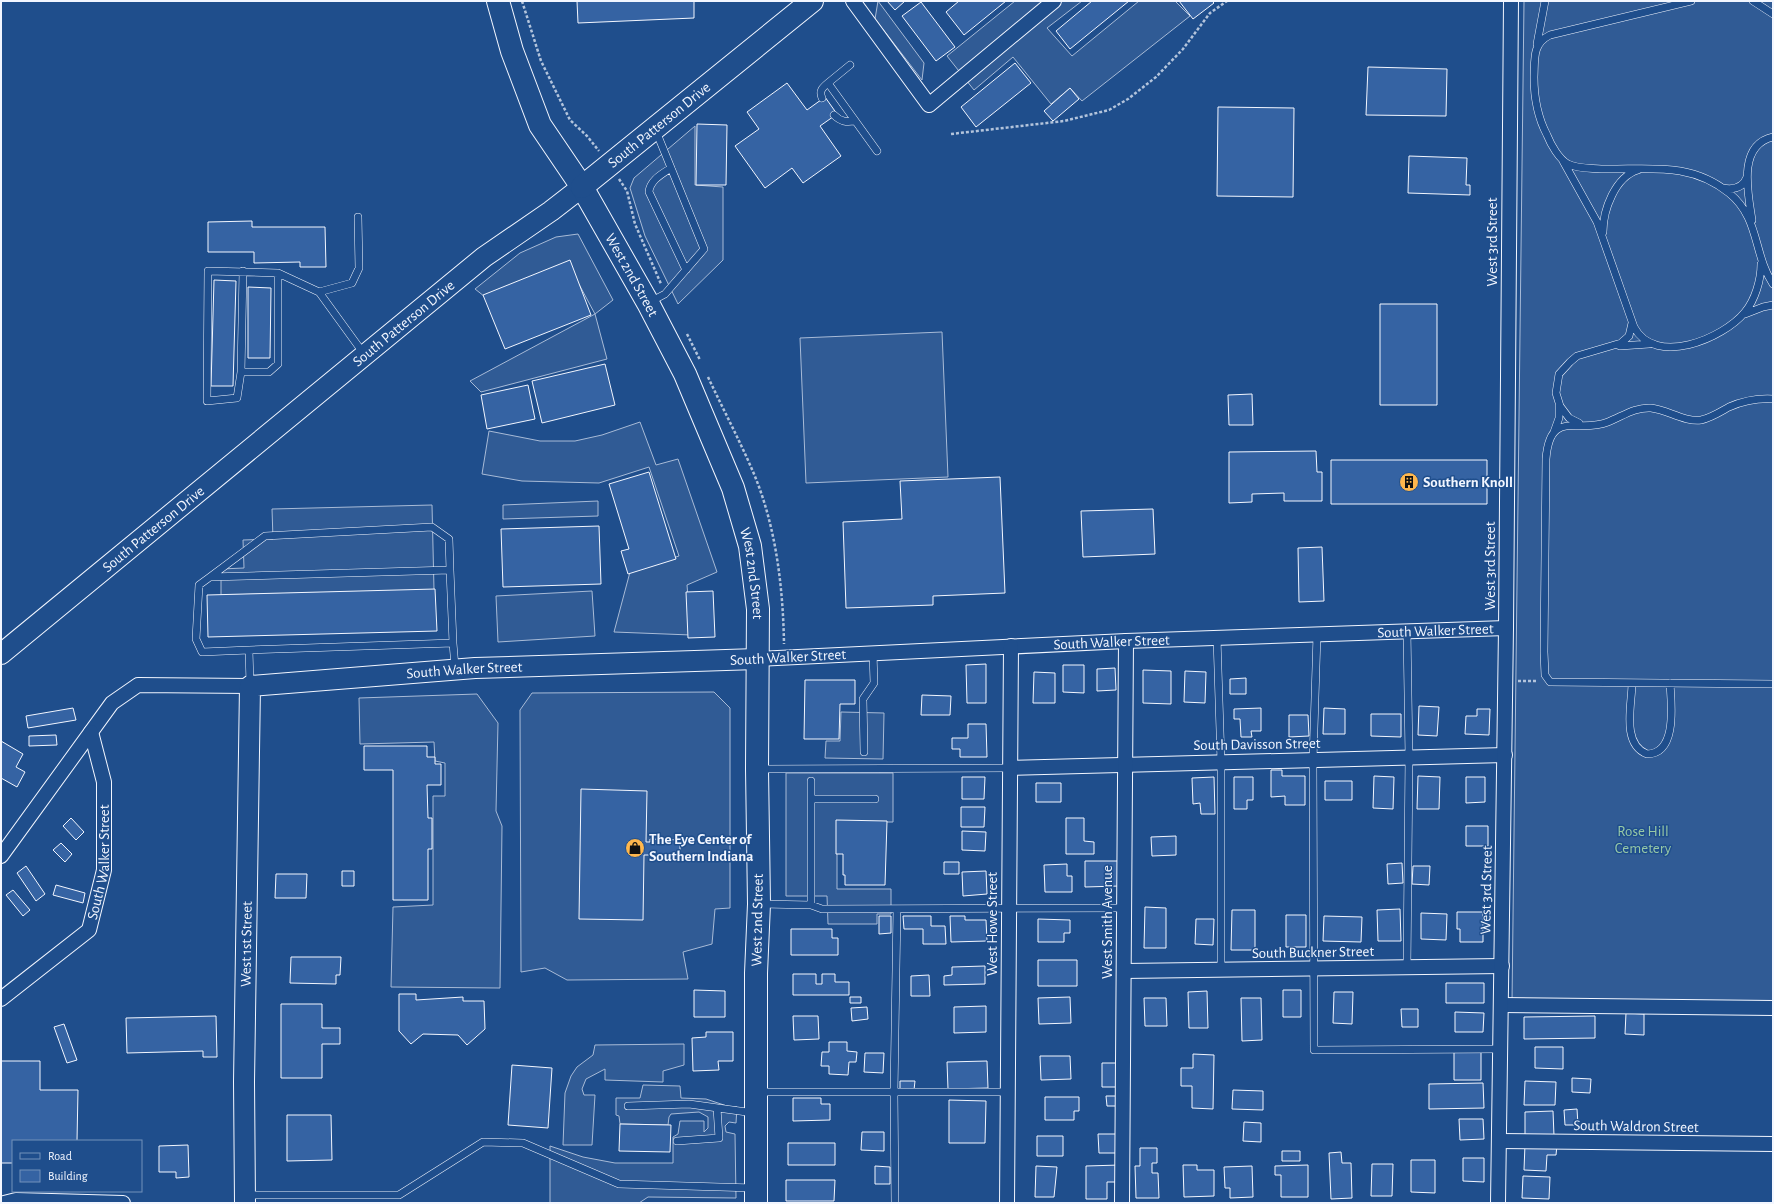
<svg xmlns="http://www.w3.org/2000/svg" width="1774" height="1204" font-family="'Alegreya Sans',sans-serif">
<style>
.built{fill:#305b95;stroke:#a8bbd7}
.building{fill:#3563a3;stroke:#f2f6ff}
.lines{fill:none;stroke-linecap:round;stroke-linejoin:round}
.lane-casing{stroke:#f2f6ff;stroke-width:8}
.street-casing{stroke:#f2f6ff;stroke-width:16}
.secondary-casing{stroke:#f2f6ff;stroke-width:22}
.primary-casing{stroke:#f2f6ff;stroke-width:24}
.path{stroke:#b3c4dc;stroke-width:2.5;stroke-dasharray:3 2;stroke-linecap:butt}
.lane{stroke:#1f4e8c;stroke-width:7}
.street{stroke:#1f4e8c;stroke-width:14}
.secondary{stroke:#1f4e8c;stroke-width:20}
.primary{stroke:#1f4e8c;stroke-width:22}
.labels{text-anchor:middle;stroke-width:3;stroke-linejoin:round;paint-order:stroke}
.street-label{font-size:15px;fill:#f2f6ff;stroke:#1f4e8c}
.poi-label{font-size:15px;font-weight:bold;fill:#f2f6ff;stroke:#1f4e8c;text-anchor:start}
.park-label{font-size:15px;fill:#97c8a6;stroke:#1f4e8c}
</style>
<rect width="100%" height="100%" fill="#1f4e8c"/>
<path class="built" d="M878,1L924,63L922,80L875,19Z
M1015,1H1082L1047,28L1072,56L1139,1H1175L1190,16L1082,101L1070,88L1051,104L1013,57L974,90L947,56Z
M1524,1H1773V1005L1512,1002Z
M695,126V185L723,187V260L678,304L645,236L630,188L634,178Z
M578,234L613,300L595,314L607,359L481,392L470,381L595,314L567,262L489,300L475,289L520,253L556,237Z
M942,332L948,477L806,483L800,338Z
M640,422L656,465L678,459L717,572L687,585L691,635L614,632L630,572L679,556L649,467L599,483L522,481L482,474L489,431L540,441H575L602,435Z
M598,501V516L503,519V505Z
M432,505L434,590L221,595V569L244,568L243,540L273,539L272,509Z
M592,591L595,636L498,642L496,596Z
M714,692L730,708V908L715,909L712,944L683,952L688,979L567,980L545,968L521,972L520,710L532,693Z
M477,694L498,723L496,811L502,826L500,988L391,987L393,907L433,905V796H445V763L435,761L434,742L360,744L359,698Z
M841,712L884,713L883,759L825,758L826,741H840Z
M786,773H893V822H837V889H891V914H877V924H828L827,896H786Z
M684,1044V1065L663,1071V1082L605,1080V1069L586,1079L582,1089L584,1095H595L592,1145H563L565,1093L571,1076L577,1067L593,1055L595,1045Z
M643,1085L680,1086L681,1098L706,1099L730,1107H737L736,1123L729,1122L725,1126L726,1132L735,1134L736,1198L648,1197L639,1203H550V1146L583,1157L615,1163H673V1137L678,1134L680,1121H704V1132L708,1128V1117L699,1112L671,1114L669,1117L668,1125L620,1124L619,1116L616,1115V1098H640Z"/>
<path class="building" d="M577,1H694V18L578,23Z
M887,1H905L895,10Z
M959,1H1006L964,35L946,12Z
M1092,1H1129L1070,49L1056,31Z
M1179,1H1212L1214,3L1193,19Z
M921,2L955,47L936,61L902,16Z
M1015,63L1031,83L976,127L961,107Z
M1368,67L1447,69L1446,116L1366,115Z
M787,83L807,110L825,97L837,114L820,126L841,156L803,183L792,168L765,188L735,146L759,129L747,112Z
M1070,88L1079,99L1053,121L1044,111Z
M1218,107L1294,108L1293,197L1217,196Z
M697,124L727,125L726,185H696Z
M1409,156L1467,158L1466,185H1470V195L1408,193Z
M252,221V227H325L326,267H300V262L254,263V252H208V222Z
M570,260L591,315L505,349L483,295Z
M214,280L236,281L233,386H211Z
M248,287L271,288L270,358H248Z
M1380,304H1437V405H1380Z
M605,364L615,405L542,423L532,381Z
M528,385L535,419L487,429L481,395Z
M1252,394L1253,425H1229L1228,395Z
M1316,451L1317,472H1322V501H1284V493L1252,494V502L1229,503V452Z
M1331,460H1487V504H1331Z
M649,472L676,559L628,574L621,551L629,549L609,484Z
M1000,477L1005,593L933,596V605L846,608L843,522L902,519L900,481Z
M1153,509L1155,554L1083,557L1081,511Z
M599,526L601,584L503,587L501,529Z
M1322,547L1324,601L1299,602L1298,548Z
M435,589L437,631L208,637L207,595Z
M713,591L715,637L688,638L686,592Z
M986,664V703H967L966,665Z
M1063,665H1084V693L1063,692Z
M1115,668L1116,690L1097,691V669Z
M1143,670L1171,671V704L1143,703Z
M1185,671L1206,672L1205,703L1184,702Z
M1034,672L1055,673V703H1033Z
M1246,678V694H1230V679Z
M805,680H855V704H840L839,739H804Z
M922,695L951,696L950,715H921Z
M1419,706L1439,707L1437,736L1418,735Z
M73,708L76,720L28,728L26,716Z
M1261,708V731H1251L1252,737H1241L1240,719H1234V709Z
M1324,708L1345,709V734H1323Z
M1477,709H1490L1489,735L1465,734L1466,716H1477Z
M1371,714H1401V737L1371,736Z
M1289,715H1308L1309,736L1289,737Z
M968,724H986L987,757H960V749H952V738H968Z
M56,735L57,745L29,746V736Z
M1,741L23,754L16,767L25,772L17,787L1,778Z
M364,746H427V757H435V764H441V785H427L428,818H432V849H428V900H393V770H364Z
M1271,770H1282V776H1305V805H1285V796L1271,797Z
M1374,776L1394,777L1393,809L1373,808Z
M1418,776L1440,777L1439,809H1417Z
M962,777H985L984,799H962Z
M1214,777L1215,814H1201L1200,803L1193,804L1192,778Z
M1234,777H1253V800H1247V809H1234Z
M1466,777H1485V802L1466,803Z
M1325,781H1352V800H1325Z
M1036,783H1061V802H1036Z
M581,789L647,791L646,842H650V839L680,840V858H651V855H644L643,920L579,919Z
M961,807H985L984,827H961Z
M71,818L84,832L76,840L63,826Z
M1066,818H1084V841L1094,842V854H1066Z
M836,820L887,821L885,885H845V875H843V854H836Z
M1466,826H1488V846H1466Z
M962,831L986,832L985,851L962,850Z
M1176,836V855L1152,856L1151,837Z
M61,843L72,854L65,862L53,850Z
M1085,861H1119V886L1085,887Z
M944,862H959V874H944Z
M1402,863L1403,883L1388,884L1387,864Z
M1067,864V876H1072V892H1045L1044,865Z
M26,866L45,894L36,901L17,873Z
M1413,866H1430L1429,885L1412,884Z
M342,871H354V886H342Z
M986,871L987,894L963,896L962,872Z
M276,874H307L306,898H275Z
M56,885L85,893L83,903L53,895Z
M13,890L30,910L23,916L6,895Z
M1145,907L1166,908V948H1144Z
M1400,909L1401,941H1378L1377,910Z
M1232,910H1255V950H1231Z
M1457,912H1483V942H1460V929H1457Z
M1421,913L1447,914L1446,940L1421,939Z
M1286,915H1306V947H1286Z
M879,916H891V933L879,934Z
M903,916H931V926H945L946,944H923V929H904Z
M950,916H965V920H986L987,941L951,942Z
M1324,916L1362,917L1361,942L1323,941Z
M1038,919L1070,920V933H1064V942H1038Z
M1196,919H1214L1213,945L1195,944Z
M791,929H832V938H838V955H791Z
M291,957H341L340,975H336V984L290,983Z
M1038,960H1077V986H1038Z
M985,966V984L944,985V976L952,975V967Z
M793,974H816V984H822V974H835V982H849V995H793Z
M929,975L930,996H911V976Z
M1446,983H1484V1003H1446Z
M694,990L725,991V1017H694Z
M1283,990H1301V1017H1283Z
M1207,991L1208,1028H1189L1188,992Z
M1334,992H1353L1352,1024L1333,1023Z
M399,994H416V1000L463,997V1001H484L485,1029L467,1045L458,1035L423,1034L411,1044L399,1031Z
M850,997H861V1003H850Z
M1070,997L1071,1023L1039,1024L1038,998Z
M1144,998H1166L1167,1026H1145Z
M1241,998H1261L1262,1040L1242,1041Z
M281,1004H322V1028H340V1044H322V1078H281Z
M986,1006V1032L954,1033V1007Z
M867,1007L868,1019L852,1021L851,1008Z
M1401,1009H1418V1027H1402Z
M1455,1012L1484,1013L1483,1032H1455Z
M1626,1013L1644,1014V1035L1625,1034Z
M216,1016L217,1057H203V1051L127,1053L126,1018Z
M793,1016H818L819,1039L794,1040Z
M1595,1016V1038L1524,1039V1017Z
M64,1024L77,1060L67,1063L54,1027Z
M706,1032H733V1061H718L719,1070L693,1071L692,1038L706,1037Z
M829,1042H847V1051L857,1052L856,1062H849L848,1075L829,1074V1066H821L822,1052H829Z
M1535,1047H1563V1069L1535,1068Z
M1454,1051L1481,1052V1080H1454Z
M865,1053H884L883,1073L864,1072Z
M1193,1054L1214,1055L1213,1109L1192,1108V1086H1181V1068H1193Z
M1040,1056H1070L1071,1079L1041,1080Z
M1,1061H40V1090H78L77,1141H13V1163H1Z
M987,1061L988,1088L948,1089L947,1062Z
M1102,1063H1121V1087H1102Z
M512,1065L552,1068L548,1128L508,1125Z
M1572,1078L1591,1079L1590,1093L1572,1092Z
M900,1081H915L914,1090H900Z
M1525,1081L1556,1082L1555,1105H1524Z
M1483,1083L1484,1108L1429,1109V1084Z
M1233,1090L1263,1091V1110L1232,1109Z
M1106,1096H1118V1106H1107Z
M1045,1097H1079V1111H1074V1120H1045Z
M793,1098H821V1104H830V1120L793,1121Z
M949,1100L986,1101L985,1143H949Z
M1577,1109L1578,1125H1565L1564,1110Z
M1553,1111L1554,1136L1525,1137V1112Z
M287,1115H331L332,1160L287,1161Z
M1459,1119H1483L1484,1139L1460,1140Z
M1244,1122L1261,1123V1142L1243,1141Z
M620,1124L671,1125L670,1152L619,1151Z
M862,1132H884V1151L861,1150Z
M1098,1134H1116V1153H1099Z
M1037,1136H1063V1156H1037Z
M788,1143H835V1165H788Z
M1525,1144L1557,1145L1556,1155H1547L1546,1171L1524,1170Z
M188,1145L189,1177L176,1178V1172H159V1146Z
M1140,1148H1157V1163H1152V1173H1158L1159,1198H1136L1135,1166H1140Z
M1282,1151H1300V1161H1282Z
M1341,1152L1342,1163H1351L1352,1198L1331,1199L1329,1153Z
M1463,1158H1484V1182L1463,1181Z
M1411,1160H1435V1193L1411,1192Z
M1372,1164H1393L1392,1196H1371Z
M1120,1165V1182H1107V1199H1086V1166Z
M1183,1165H1197V1170H1214V1196L1184,1197Z
M1308,1165V1197H1281V1175H1275V1166Z
M875,1166L890,1167V1184H875Z
M1036,1166L1057,1167L1054,1197H1035Z
M1252,1166L1253,1197L1230,1198V1188H1225L1224,1167Z
M1523,1176L1550,1177L1549,1199L1522,1198Z
M786,1180H835L834,1201H786Z"/>
<g class="lines">
<defs>
<path id="lane" d="M1691,1L1550,35C1532,44 1535,59 1534,77C1534,98 1537,116 1547,135C1551,145 1559,159 1568,164C1578,169 1591,168 1601,169C1647,170 1690,161 1729,193C1760,218 1753,254 1773,284
M1753,1L1773,14
M1537,44L1545,1
M850,65L828,83L877,151
M822,98C819,91 822,88 828,83
M834,115C841,122 846,122 855,121
M1563,161L1597,222L1634,327C1655,367 1723,339 1745,312C1755,300 1761,280 1761,264
M671,168C662,174 650,180 649,192L686,270
M1723,188C1734,190 1743,188 1747,177
M358,217L359,268L352,283L319,292L364,354
M1752,220C1748,193 1737,145 1773,137
M1603,232C1603,210 1615,177 1638,170
M278,273V364L269,372H241L237,398L207,401L208,271L278,273L319,292
M650,302L665,294L704,249L656,131
M1745,314L1763,307L1773,305
M1620,346L1649,344
M241,372L243,271
M1773,399C1757,398 1743,401 1729,407C1720,412 1711,418 1701,420C1684,422 1668,410 1651,408C1635,407 1623,416 1608,422C1578,434 1550,408 1546,459L1544,652L1545,675L1550,682L1773,684
M1579,423L1569,418L1560,406L1556,393L1559,374L1570,362L1577,356L1621,343L1629,336L1632,323
M1554,432L1559,418V405
M210,577L265,536L432,527L449,539L450,570
M1317,635L1313,760L1314,1050L1500,1049
M1217,638L1221,762V970
M249,650L202,652L196,639L199,585L210,577L450,570L453,643
M1632,683C1632,704 1621,744 1647,754C1678,754 1671,702 1670,683
M250,684L249,650L453,643L455,667
M864,752L863,699L874,683L873,653
M760,769L1010,768
M812,799H875
M761,904L811,905L822,909L1124,908
M811,905V781
M1407,967L1409,757L1407,631
M758,1092H1008
M628,1106L689,1104L754,1113
M677,1141L719,1138L717,1108
M246,1195H399L483,1142L523,1143L619,1184L754,1188
M895,1203L894,1092L897,909"/>
<g id="street">
<path d="M853,1L929,105L1054,1"/>
<path id="s1" d="M757,659L1126,641L1506,628"/>
<path d="M1010,768L1505,755"/>
<path d="M1,856L112,703L138,685L250,686"/>
<path d="M1124,971L1502,966"/>
<path id="s2" d="M1,999L89,930L104,870V782L91,732"/>
<path d="M1501,1005L1773,1008"/>
<path d="M1499,1141L1773,1144"/>
<path d="M4,1203L16,1200L123,1203"/>
<path d="M1007,1203L1011,646"/>
<path d="M1122,1203L1126,641"/>
<path d="M1498,1203L1506,628L1511,1"/>
</g>
<g id="secondary">
<path id="s3" d="M1,654L484,257L551,211L582,187"/>
<path id="s4" d="M245,1203L244,1082L250,686L475,668L757,659"/>
</g>
<g id="primary">
<path id="s5" d="M498,1L512,51L540,125L582,187L648,303L685,374L733,488L750,546L758,609L757,769L759,904L756,973V1203"/>
<path id="s6" d="M582,187L812,1"/>
</g>
</defs>
<use href="#lane" class="lane-casing"/>
<use href="#street" class="street-casing"/>
<use href="#secondary" class="secondary-casing"/>
<use href="#primary" class="primary-casing"/>
<path class="path" d="M522,1L541,61L570,120L587,136L599,151
M951,134L1064,121L1109,110L1128,99L1156,77L1183,49L1210,13L1227,1
M619,179L627,191L635,224L661,284
M687,334L700,360
M708,377C723,409 740,441 754,474C776,527 783,587 784,644
M1518,681H1537"/>
<use href="#lane" class="lane"/>
<use href="#street" class="street"/>
<use href="#secondary" class="secondary"/>
<use href="#primary" class="primary"/>
</g>
<defs>
<symbol id="building-disc" viewBox="-11 -11 22 22"><circle r="9.5" fill="#ffb74d" stroke="#1f4e8c"/><path d="M-4-6H4V6H1V3H-1V6H-4ZM-2.5-4.3h1.7v1.8h-1.7ZM.8-4.3h1.7v1.8H.8ZM-2.5-1h1.7V.8h-1.7ZM.8-1h1.7V.8H.8Z" fill="#111"/></symbol>
<symbol id="shop-disc" viewBox="-11 -11 22 22"><circle r="9.5" fill="#ffb74d" stroke="#1f4e8c"/><path d="M-5-2.5h2.3a2.7 3.5 0 0 1 5.4 0H5L5.5 6h-11ZM-1.5-2.5h3a1.5 2.3 0 0 0-3 0Z" fill="#111"/></symbol>
</defs>
<g fill-rule="evenodd">
<use href="#building-disc" x="1398" y="471" width="22" height="22"/>
<use href="#shop-disc" x="624" y="837" width="22" height="22"/>
</g>
<g class="labels">
<g class="street-label">
<text dy="5" stroke="none"><textPath href="#s6" startOffset="99">South Patterson Drive</textPath></text>
<text transform="translate(1492 242) rotate(-90)" y="5">West 3rd Street</text>
<text dy="5" stroke="none"><textPath href="#s5" startOffset="307">West 2nd Street</textPath></text>
<text dy="5" stroke="none"><textPath href="#s3" startOffset="521">South Patterson Drive</textPath></text>
<text dy="5" stroke="none"><textPath href="#s3" startOffset="197">South Patterson Drive</textPath></text>
<text transform="translate(1490 566) rotate(-90)" y="5">West 3rd Street</text>
<text dy="5" stroke="none"><textPath href="#s5" startOffset="631">West 2nd Street</textPath></text>
<text dy="5" stroke="none"><textPath href="#s1" startOffset="679">South Walker Street</textPath></text>
<text dy="5" stroke="none"><textPath href="#s1" startOffset="355">South Walker Street</textPath></text>
<text transform="translate(788 657) rotate(-3)" y="5">South Walker Street</text>
<text dy="5" stroke="none"><textPath href="#s4" startOffset="732">South Walker Street</textPath></text>
<text transform="translate(1257 744) rotate(-1)" y="5">South Davisson Street</text>
<text dy="5" stroke="none"><textPath href="#s2" startOffset="181">South Walker Street</textPath></text>
<text transform="translate(1486 890) rotate(-89)" y="5">West 3rd Street</text>
<text transform="translate(757 920) rotate(-89)" y="5">West 2nd Street</text>
<text transform="translate(1107 922) rotate(-90)" y="5">West Smith Avenue</text>
<text transform="translate(992 924) rotate(-90)" y="5">West Howe Street</text>
<text dy="5" stroke="none"><textPath href="#s4" startOffset="259">West 1st Street</textPath></text>
<text transform="translate(1313 952) rotate(-1)" y="5">South Buckner Street</text>
<text transform="translate(1636 1126) rotate(1)" y="5">South Waldron Street</text>
</g>
<g class="poi-label">
<text x="1423" y="487">Southern Knoll</text>
<text x="649" y="844">The Eye Center of<tspan x="649" dy="17">Southern Indiana</tspan></text>
</g>
<g class="park-label">
<text x="1643" y="836">Rose Hill<tspan x="1643" dy="17">Cemetery</tspan></text>
</g>
</g>
<rect width="1774" height="1204" fill="none" stroke="#f2f6ff" stroke-width="4"/>
<rect x="12" y="1140" width="130" height="52" fill="#1f4e8c" stroke="#7391ba"/>
<rect x="20" y="1153" width="20" height="6" fill="#1f4e8c" stroke="#7391ba"/>
<text x="48" y="1160" font-size="12" fill="#f2f6ff">Road</text>
<rect x="20" y="1170" width="20" height="12" fill="#3563a3" stroke="#7391ba"/>
<text x="48" y="1180" font-size="12" fill="#f2f6ff">Building</text>
</svg>
